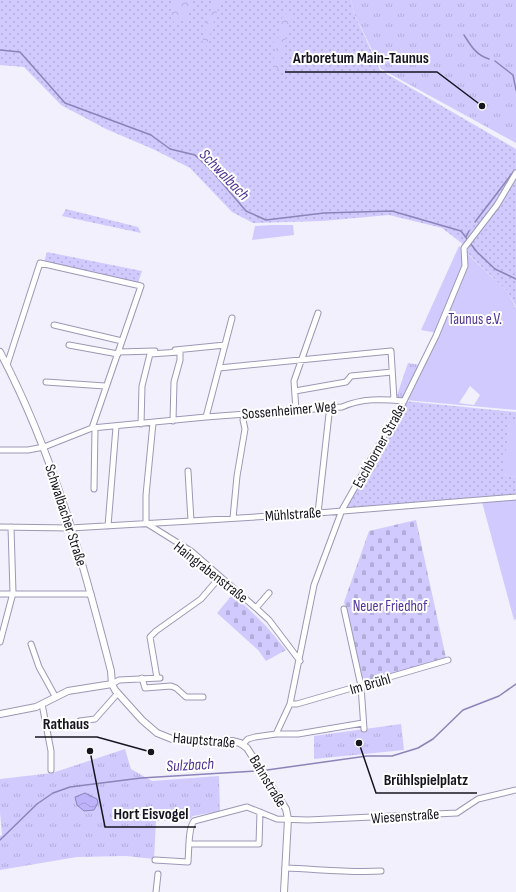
<svg xmlns="http://www.w3.org/2000/svg" width="516" height="892" font-family="'Sofia Sans Condensed',sans-serif">
<style>
.grass{fill:url(#grass-dots)}
.forest{fill:url(#forest-crowns)}
.cemetery{fill:url(#cemetery-stones)}
.park{fill:url(#park-tufts)}
.garden{fill:#d1caff;fill-rule:evenodd}
.water{fill:url(#water-waves);stroke:#8c84b8}
.lines{fill:none;stroke-linecap:round;stroke-linejoin:round}
.stream{stroke:#8c84b8;stroke-width:1.5}
.minor-casing{stroke:#9c98b5;stroke-width:7}
.tertiary-casing{stroke:#9c98b5;stroke-width:8}
.minor{stroke:#fff;stroke-width:5}
.tertiary{stroke:#fff;stroke-width:6}
.labels{text-anchor:middle;stroke-width:4;stroke-linejoin:round;paint-order:stroke}
.park-label{font-size:15px;fill:#513498;stroke:#fff}
.street-label{font-size:15px;fill:#16151f;stroke:#fff}
.water-label{font-size:16px;font-style:italic;fill:#4e3195;stroke:#fff}
.leader{fill:none;stroke:#16151f;stroke-width:1.5}
.callout-dot{fill:#16151f;stroke:#fff;stroke-width:1.5}
.callout-label{font-size:16px;text-anchor:middle;font-weight:bold;fill:#16151f;stroke:#fff;stroke-width:4;stroke-linejoin:round;paint-order:stroke}
</style>
<defs>
<pattern id="grass-dots" width="8" height="8" patternUnits="userSpaceOnUse"><rect width="8" height="8" fill="#d1caff"/><path d="M2 2h.1M6 6h.1" fill="none" stroke="#b3adda" stroke-width="1.8" stroke-linecap="round"/></pattern>
<pattern id="forest-crowns" width="20" height="18" patternUnits="userSpaceOnUse"><rect width="20" height="18" fill="#d1caff"/><path d="M2 6a3 3 0 1 1 6 0M12 15a3 3 0 1 1 6 0" fill="none" stroke="#b3adda"/></pattern>
<pattern id="cemetery-stones" width="16" height="16" patternUnits="userSpaceOnUse"><rect width="16" height="16" fill="#d1caff"/><path d="M2 7V4a2 2 0 0 1 4 0v3zM10 15v-3a2 2 0 0 1 4 0v3z" fill="#b3adda"/></pattern>
<pattern id="park-tufts" width="24" height="20" patternUnits="userSpaceOnUse"><rect width="24" height="20" fill="#d1caff"/><path d="M3 7l-1-3M5 7V3M7 7l1-3M15 17l-1-3M17 17v-4M19 17l1-3" fill="none" stroke="#b3adda"/></pattern>
<pattern id="water-waves" width="16" height="10" patternUnits="userSpaceOnUse"><rect width="16" height="10" fill="#beb3fa"/><path d="M0 5q4-4 8 0t8 0" fill="none" stroke="#a399d6"/></pattern>
</defs>
<rect width="100%" height="100%" fill="#f2f0fd"/>
<path class="grass" d="M0,0H351L354,13L380,70L516,149V307L507,291L466,252L478,228L474,229L464,245L442,228L389,215L322,221L253,223L232,212L190,168L155,150L106,129L61,105L24,67L0,65Z
M66,209L138,227L141,233L62,216Z
M47,252L142,271L138,283L44,262Z
M404,401L516,412V420H510L504,475L516,477V497L342,510Z"/>
<path class="forest" d="M173,0H193L186,21L181,15L174,24V17L170,14Z
M219,0L220,2L207,44L205,50H203L201,47L213,1Z
M286,13L291,17L278,69L276,70L272,66L277,46L273,42L279,37L281,19Z"/>
<path class="cemetery" d="M416,520L446,658L369,682L361,676L344,602L369,531Z
M233,594L266,626L286,650L266,661L258,650L217,613Z"/>
<path class="park" d="M351,0H516V143L381,69L354,13Z
M408,363L420,365L405,398H396Z
M401,724L404,750L314,759V736Z
M125,749L131,769L152,781L219,776L220,811L193,816L188,821H156L154,859L126,856L77,857L0,870V836L2,835L0,812V779L52,773Z"/>
<path class="garden" d="M273,225H293L294,235L252,240L255,226Z
M459,246L507,291L516,308V410L405,400L437,333L421,330ZM470,386L480,395L474,405L459,403Z
M510,420H516V477L503,475Z
M516,497V619L514,620L482,502Z"/>
<path class="water" d="M85,793L97,799L98,803L94,810L84,811L77,805L75,797Z"/>
<g class="lines">
<path class="stream" d="M464,35C471,46 476,55 489,59
M0,50L20,52L65,103L151,135L170,149L195,155L211,170L246,211L266,220L324,213L392,211L461,231L477,252L495,269L516,279
M495,61L513,75L516,90
M475,222L514,171
M466,237L469,231
M267,770L367,756H392L418,748L433,739L463,710L499,696L516,684
M0,840L37,804L53,793L70,787L141,778L256,771"/>
<defs>
<path id="minor" d="M54,325L122,341
M69,345L118,354
M175,350L225,345
M118,352L155,351
M7,365L40,263L141,286L92,428
M219,368L391,351L394,400
M46,382L105,386
M295,391L346,382L351,376L392,372
M296,410L294,381L318,313
M206,417L232,318
M153,423L146,495V523L191,551L256,608L269,620L300,661
M141,424L142,386L150,354L180,352V360L174,382L173,421
M0,450H28L44,447L92,428L206,417L342,407C362,398 383,399 404,401
M188,471L191,521
M94,489L95,428
M318,513L329,414
M233,518L237,476L245,429L243,420
M108,526L116,427
M0,527L70,528L191,521L318,513L516,497
M0,594H91
M256,608L269,593
M344,609L361,686L364,729
M0,642L13,593L11,527
M31,644L39,667L55,696
M142,678L145,688L171,686L176,688L186,697H203
M157,678L150,637L156,631L201,599L220,577
M112,684L119,680L160,678
M42,704L51,751V770
M290,704H297L448,660
M80,721L95,719L118,693
M276,734L290,704L314,585L342,510L404,401L436,336L465,266L464,248L497,205L516,173
M243,744L248,739L255,737L276,734H298L363,723
M190,844H259L260,812
M155,860L188,862C189,851 188,828 194,821L247,807L277,819L308,820L457,813L478,799L516,790
M285,868C317,869 349,873 381,871
M156,892L158,874"/>
<path id="tertiary" d="M0,352C53,452 83,562 111,671L112,684L115,690L142,720L157,733L172,739L198,742L232,741L240,743L247,748L286,809L288,819L284,892
M0,714L36,707L68,691L112,684"/>
</defs>
<use href="#minor" class="minor-casing"/>
<use href="#tertiary" class="tertiary-casing"/>
<use href="#minor" class="minor"/>
<use href="#tertiary" class="tertiary"/>
</g>
<g class="labels">
<g class="park-label">
<text x="475" y="324">Taunus e.V.</text>
<text x="390" y="611">Neuer Friedhof</text>
</g>
<g class="street-label">
<text transform="translate(289 410) rotate(-5)" y="5">Sossenheimer Weg</text>
<text transform="translate(379 446) rotate(-61)" y="5">Eschborner Straße</text>
<text transform="translate(293 514) rotate(-4)" y="5">Mühlstraße</text>
<text transform="translate(66 515) rotate(72)" y="5">Schwalbacher Straße</text>
<text transform="translate(211 572) rotate(38)" y="5">Haingrabenstraße</text>
<text transform="translate(370 684) rotate(-16)" y="5">Im Brühl</text>
<text transform="translate(204 740) rotate(5)" y="5">Hauptstraße</text>
<text transform="translate(268 781) rotate(59)" y="5">Bahnstraße</text>
<text transform="translate(405 816) rotate(-4)" y="5">Wiesenstraße</text>
</g>
<g class="water-label">
<text transform="translate(225 174) rotate(46)" y="6">Schwalbach</text>
<text transform="translate(190 764) rotate(-3)" y="6">Sulzbach</text>
</g>
</g>
<path class="leader" d="M482 106L437 72H285M151 752L97 737H35M359 743L376 793H477M90 751L105 827H196"/>
<g class="callout-dot">
<circle cx="482" cy="106" r="4"/>
<circle cx="151" cy="752" r="4"/>
<circle cx="359" cy="743" r="4"/>
<circle cx="90" cy="751" r="4"/>
</g>
<g class="callout-label">
<text x="361" y="63">Arboretum Main-Taunus</text>
<text x="66" y="729">Rathaus</text>
<text x="426" y="785">Brühlspielplatz</text>
<text x="151" y="819">Hort Eisvogel</text>
</g>
</svg>
